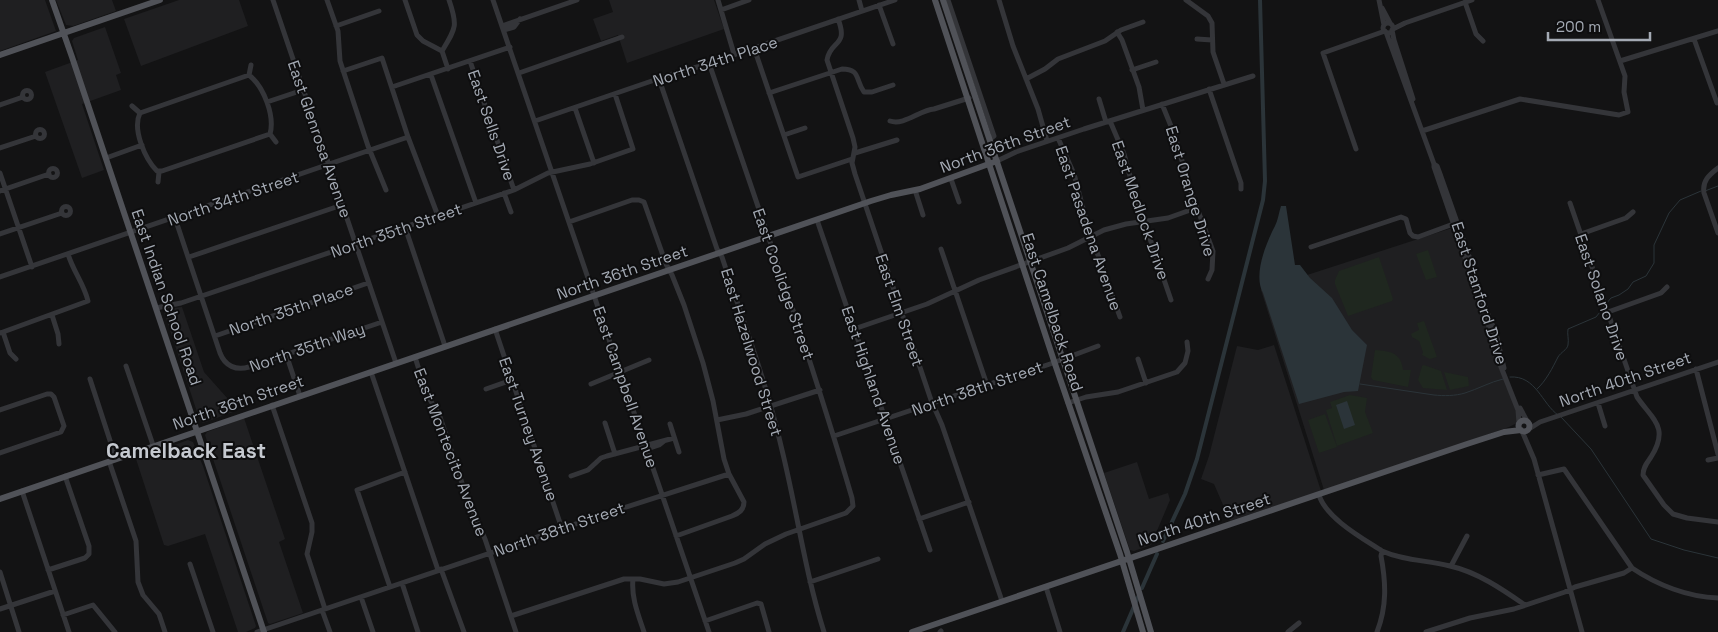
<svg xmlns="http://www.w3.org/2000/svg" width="1718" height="632" font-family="'Space Grotesk',sans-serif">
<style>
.built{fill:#1f1f21}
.green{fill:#1f271f}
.water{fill:#2b3439}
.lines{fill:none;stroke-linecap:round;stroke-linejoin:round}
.stream{stroke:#2b3439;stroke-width:1}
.canal{stroke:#2b3439;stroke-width:4}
.minor{stroke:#343539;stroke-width:5}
.major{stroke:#505258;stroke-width:6}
.labels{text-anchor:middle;stroke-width:4;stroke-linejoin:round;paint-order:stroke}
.street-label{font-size:16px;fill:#a4aab4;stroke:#0e0e0f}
.district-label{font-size:21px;font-weight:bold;fill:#c5c9d0;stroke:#0e0e0f}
</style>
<rect width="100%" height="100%" fill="#131314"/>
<path class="built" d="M0,0H45L56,31L0,51Z
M56,0H112L116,11L73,26L66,25Z
M179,0H239L248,26L141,66L124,19Z
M609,0H714L724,29L627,63L618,35L601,41L593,19L613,12Z
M105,27L121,73L116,75L121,90L82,104L104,170L82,178L45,72L78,60L72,41L74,38Z
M1452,228L1454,230L1465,262L1476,298L1518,415L1517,423L1509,427L1444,450L1324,490L1261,290Z
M182,307L204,372L228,399L233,412L203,423L200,421L164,312L166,309Z
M1274,345L1321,491L1230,521L1214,484L1201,479L1209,456L1237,346L1258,350Z
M244,418L285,539L279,542L303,613L270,624L268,623L205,435L207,432Z
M188,440L193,442L203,466L256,626L255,628L246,632H238L205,534L168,546L164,545L136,459Z
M1137,462L1149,499L1168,493L1170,500L1151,545L1134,551L1130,550L1104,473Z"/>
<path class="green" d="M1428,250L1437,277L1426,280L1416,254Z
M1379,257L1393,299L1392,301L1348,316L1335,284V280L1339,271Z
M1424,321L1437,357L1430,359L1422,355L1423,352L1419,341L1412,337L1411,334L1419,330L1417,323Z
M1375,350C1391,351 1401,353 1403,370H1411L1408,387L1373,380L1371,377Z
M1424,365L1441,371L1447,390L1423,388L1418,380L1422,366Z
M1444,372L1468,377L1469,386L1450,390Z
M1350,395L1367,398L1365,412L1373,433L1337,446L1326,410L1332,408L1330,402Z
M1325,414L1337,447L1319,453L1308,420Z"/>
<path class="water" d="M1281,206H1286L1295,265H1300L1310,278L1332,298L1352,330L1367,345L1358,391L1344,392L1299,404L1263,293C1253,275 1266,243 1275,226C1278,220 1279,212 1281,206Z
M1347,401L1355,425L1344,429L1336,405Z"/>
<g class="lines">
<path class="stream" d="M1705,191L1718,186
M1606,304L1611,298L1619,295L1628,289L1633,282L1646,276L1654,263V245L1669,213L1680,200L1701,191
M1510,377C1536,375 1542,404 1558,415
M1360,384L1434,395C1444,396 1455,396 1465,393C1478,389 1490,382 1503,379
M1537,389C1546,381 1553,367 1558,357C1561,352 1567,350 1568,345C1569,339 1567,334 1568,329L1596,317L1604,307
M1561,417L1591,449L1651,539L1684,550L1718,558"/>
<path class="canal" d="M1163,541L1185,494L1197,459L1263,200L1265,181L1260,0
M1142,588L1157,554
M1123,632L1139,595"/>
<path class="minor" d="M273,0L396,363
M327,0L338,31L340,61L368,146L386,190
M405,0L417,35L423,41L442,51L448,69
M493,0L709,632
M718,0L734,54
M859,0L862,11
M948,0L994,136L990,139
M999,0L1013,46L1038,109L1047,141
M1186,0L1208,16L1212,23L1213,52L1224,84
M1379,0L1384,25
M1465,2L1476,34L1483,41
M879,5L893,44
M1382,8L1390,23
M721,10L749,0
M838,19C849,47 830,40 827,60L853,138L855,147L852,163L855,174L931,400L942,425L1002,601
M1383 28a5 5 0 1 1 10 0a5 5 0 1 1-10 0Z
M336,26L379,11
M502,26L577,0
M1393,29L1405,23L1472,0
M504,30L514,27L520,19
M1392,30L1394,40L1413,99
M1117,32L1122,40L1139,87L1143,110
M1386,32L1434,164V167L1492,336L1501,367L1518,410L1519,423
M1197,39L1212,40
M1694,39L1717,103L1718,102
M754,48L798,177L852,159
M442,51C456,28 458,26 449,0
M470,61L514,190
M1620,61L1718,31
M1132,70L1156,62
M343,71L382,58L408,137L438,216
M519,73L622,37
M249,75C264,87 275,116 270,134L162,171H157C145,159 132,129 140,113Z
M249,75L251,65
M431,75L476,203
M659,79L717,249L722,257C743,321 767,384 782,450C797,511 805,572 824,632
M1026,79L1045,69L1058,59L1105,41L1121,30L1143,22
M392,87L510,47
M1209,89L1241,183V189
M22.5 95a4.5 4.5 0 1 1 9 0a4.5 4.5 0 1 1-9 0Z
M769,93L842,69C861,69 855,80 864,92H872L893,85
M1099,99L1106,122
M267,102L303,90
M1162,104L1175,136L1190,189L1213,251L1212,270L1208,279
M0,105L23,97
M132,106L140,113
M575,108L594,163
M535,121L678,72L701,66L895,0
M890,121C904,126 920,110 934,109L969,98
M1110,121L1124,154L1136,198L1171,300
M35.5 134a4.5 4.5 0 1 1 9 0a4.5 4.5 0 1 1-9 0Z
M1422,131L1520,99L1619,115L1628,112L1624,92L1625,76L1598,0
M270,134L276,142
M784,135L805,128
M1058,138L1074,174L1087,224L1120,317
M0,148L36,136
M1356,149L1323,53L1385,31
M855,153L897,140
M106,158L142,145
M997,161L1016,152L1084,129L1253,76
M1434,164L1437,166L1440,174L1470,259L1481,297L1496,334L1504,368
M1718,168C1709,175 1702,181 1704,193L1718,233
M48.5 173a4.5 4.5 0 1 1 9 0a4.5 4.5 0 1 1-9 0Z
M0,173L32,267
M951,179L959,202
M158,182L159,172
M915,190L923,215
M0,191L49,174
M504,193L511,212
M1570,203L1637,397C1652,419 1670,427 1651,457C1647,463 1643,467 1643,475L1664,505L1673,514L1687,518L1718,522
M61.5 211a4.5 4.5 0 1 1 9 0a4.5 4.5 0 1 1-9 0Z
M175,218L220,353C225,366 236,371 249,367L382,322
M817,220L930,550
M569,222L632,200H639L644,202L666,264L672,275L684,305L703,363L713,401L724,459L729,474L744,502C744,510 739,513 732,516L676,536
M405,227L445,346
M0,234L62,213
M1581,234L1626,218L1633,212
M1311,247L1401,217L1406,219L1410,233L1413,236L1418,237L1456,223
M941,249L987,385
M189,257L342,205
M0,277L408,137
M156,308L181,303L514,190L548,173L590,164L630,150L633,149L615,94
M1608,312L1661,293L1667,287
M52,315L58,334L59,344
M495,329L562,529
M854,329L927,304L979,280L1068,248L1104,230L1126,224L1168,218L1196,208
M3,332L88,301C84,284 73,271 68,254
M0,333L3,332L10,353L16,359
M215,336L368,283
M286,354L300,396
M415,357L427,395L439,414L468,501L485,539L516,632
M1138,359L1146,383
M126,366L153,445
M1696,369L1718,454
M371,372L438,570
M90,379L116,459
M591,384L649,360
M486,389L512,380
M1068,403L1086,397L1118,392L1177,372L1185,363L1188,351L1187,342
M1598,403L1605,426
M272,405L312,523V532L307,554L325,609
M1520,408L1527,421
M0,410L47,394H51L54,397L64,426L61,432L0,453
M717,420L746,414L820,390
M605,423L615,454
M670,424L679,452
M1529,429L1540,422L1718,362
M1522,431L1534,459L1582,632
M834,436L1050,364L1098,346
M647,449L659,445L664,441
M1708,460L1718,458
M109,461L136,541L138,582L143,595L159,614L165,632
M1538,475L1564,469L1632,568C1657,585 1688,597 1718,598
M571,476L588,470L601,458L607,456L674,438
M22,491L69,632
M1319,495C1326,518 1362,538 1382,551L1381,556C1386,583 1387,606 1377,632
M919,519L969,502
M1382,551C1404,561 1427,560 1450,566C1477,572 1502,589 1525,605
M190,564L213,632
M1451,566L1467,536
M441,569L464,632
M48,570L85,558L89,554V546L65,476
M0,572L19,632
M633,579C631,597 638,614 644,632
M810,582L878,559
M402,583L418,632
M390,587L357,490L405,472
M1046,587L1060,632
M361,597L373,632
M0,609L55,591
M322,610L330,632
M63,615L93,605L115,632
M511,616L624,579H640L664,584L678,582L735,563L744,559L765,544L786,534L846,513L853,506L852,498C809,351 758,207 709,63
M705,621L757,603L761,604L769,632
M257,632L620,509L729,474
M940,632L941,631
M1288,632L1299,623
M1426,632L1470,618L1514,609L1565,592L1575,587L1624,573L1632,568"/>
<path class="major" d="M52,0L72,57L264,632
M935,0L1054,361L1120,554L1143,632
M943,0L1127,552L1151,632
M0,55L160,0
M1518.5 426a5.5 5.5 0 1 1 11 0a5.5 5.5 0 1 1-11 0Z
M0,499L871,201L891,195L920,189L997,161
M912,632L1467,444L1504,432L1521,430"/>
</g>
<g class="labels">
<g class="street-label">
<text transform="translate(715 61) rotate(-18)" y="6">North 34th Place</text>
<text transform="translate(492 125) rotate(71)" y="6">East Sells Drive</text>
<text transform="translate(320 139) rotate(71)" y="6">East Glenrosa Avenue</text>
<text transform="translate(1005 144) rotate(-20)" y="6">North 36th Street</text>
<text transform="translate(1191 191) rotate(73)" y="6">East Orange Drive</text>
<text transform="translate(233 198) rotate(-19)" y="6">North 34th Street</text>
<text transform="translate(1141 210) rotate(71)" y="6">East Medlock Drive</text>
<text transform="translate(1089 228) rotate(71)" y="6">East Pasadena Avenue</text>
<text transform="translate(396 230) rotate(-19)" y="6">North 35th Street</text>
<text transform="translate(622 272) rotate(-19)" y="6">North 36th Street</text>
<text transform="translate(784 284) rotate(71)" y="6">East Coolidge Street</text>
<text transform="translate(1480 293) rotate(72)" y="6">East Stanford Drive</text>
<text transform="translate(167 297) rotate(71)" y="6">East Indian School Road</text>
<text transform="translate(1602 297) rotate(71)" y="6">East Solano Drive</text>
<text transform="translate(291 309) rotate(-19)" y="6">North 35th Place</text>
<text transform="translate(900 310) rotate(71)" y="6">East Elm Street</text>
<text transform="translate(1053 312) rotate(72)" y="6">East Camelback Road</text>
<text transform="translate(307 347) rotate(-19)" y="6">North 35th Way</text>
<text transform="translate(752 352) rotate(73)" y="6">East Hazelwood Street</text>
<text transform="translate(1625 379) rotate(-19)" y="6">North 40th Street</text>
<text transform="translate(874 385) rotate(71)" y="6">East Highland Avenue</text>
<text transform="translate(626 387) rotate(71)" y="6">East Campbell Avenue</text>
<text transform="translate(977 388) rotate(-19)" y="6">North 38th Street</text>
<text transform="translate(238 402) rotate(-19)" y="6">North 36th Street</text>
<text transform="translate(529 429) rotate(71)" y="6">East Turney Avenue</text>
<text transform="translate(451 452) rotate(69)" y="6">East Montecito Avenue</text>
<text transform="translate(1204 519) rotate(-18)" y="6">North 40th Street</text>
<text transform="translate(559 529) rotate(-19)" y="6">North 38th Street</text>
</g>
<g class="district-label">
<text x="186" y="458">Camelback East</text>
</g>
</g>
<path d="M1548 32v8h102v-8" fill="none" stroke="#a4aab4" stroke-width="2.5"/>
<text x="1556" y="32" font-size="15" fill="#a4aab4" stroke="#0e0e0f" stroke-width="4" paint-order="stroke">200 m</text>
</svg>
